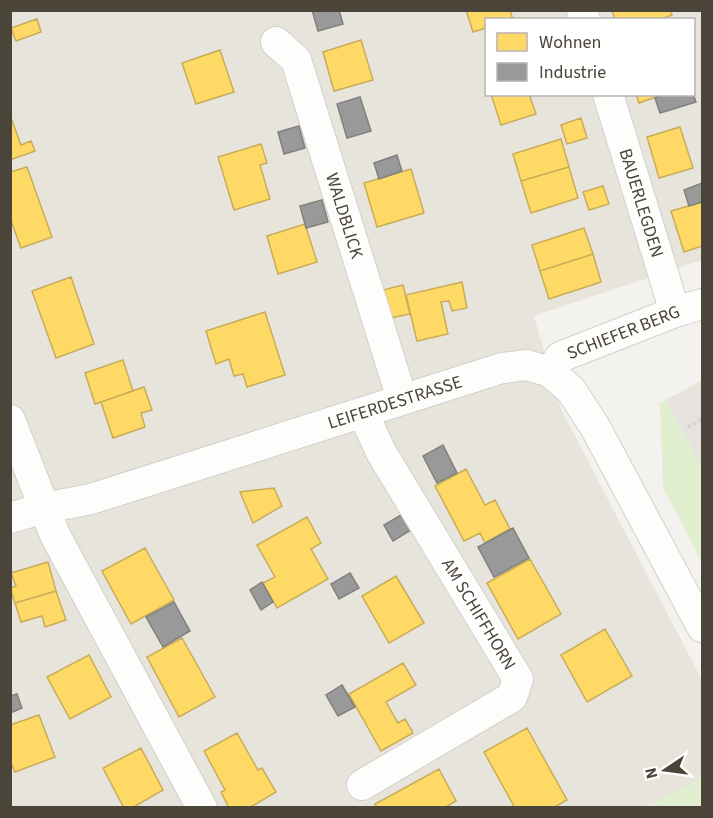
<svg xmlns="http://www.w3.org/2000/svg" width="713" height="818" font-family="'Source Sans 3',sans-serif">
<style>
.residential{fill:#e7e4dc;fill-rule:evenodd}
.green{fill:#e1eecf}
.parking{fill:#e6e3df}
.homes{fill:#ffd966;stroke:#c9ac58;stroke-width:1.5}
.industry{fill:#999;stroke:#82807c;stroke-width:1.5}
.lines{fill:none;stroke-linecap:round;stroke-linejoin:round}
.minor-casing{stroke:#d2d0cb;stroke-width:32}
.path{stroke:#d3d2cc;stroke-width:4;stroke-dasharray:3 3;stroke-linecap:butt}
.minor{stroke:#fdfdfc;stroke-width:30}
.labels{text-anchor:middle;stroke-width:6;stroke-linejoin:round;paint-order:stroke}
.street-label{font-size:18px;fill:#4b4439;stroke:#fff}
</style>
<rect width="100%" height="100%" fill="#f4f2ee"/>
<path class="residential" d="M10,11H702V260L534,316L561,409L702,680V778L647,808L11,807ZM486,20H694V94H486Z"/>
<path class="green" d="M702,380V562L663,488L660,403Z
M702,778V807H647Z"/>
<path class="parking" d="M702,381V461L700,463L666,400Z"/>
<path class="homes" d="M466,10H510L513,20H486V28L473,32Z
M612,10H670L672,15L659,20H615Z
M37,19L41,32L16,41L11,28Z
M361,40L373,80L334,91L323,52Z
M220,50L234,92L196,104L182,63Z
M491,94H529L536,114L501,125Z
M636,94H665L639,103Z
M10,115L21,145L31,141L35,151L10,160Z
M581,118L587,138L567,144L561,125Z
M680,127L693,168L659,178L647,137Z
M561,139L569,167L521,181L513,154Z
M261,144L267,163L260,165L270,199L234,210L218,157Z
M27,167L52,237L21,248L10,218V172Z
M569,167L578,198L531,213L521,181Z
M411,169L424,213L377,227L364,183Z
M603,186L609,204L589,210L583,192Z
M702,202V246L684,252L671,211Z
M305,224L317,262L278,274L267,236Z
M584,228L593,254L540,271L532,245Z
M593,254L601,282L549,299L540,271Z
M71,277L94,344L56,358L32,291Z
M462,282L467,308L452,311L449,301L441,302L448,334L417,341L406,295Z
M403,285L410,314L390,318L383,290Z
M265,312L285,375L247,387L243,374L234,376L229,359L216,364L206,331Z
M123,360L133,391L95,404L85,373Z
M144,387L152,410L141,413L145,427L113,438L101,402Z
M466,469L485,505L495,500L510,529L485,543L480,533L464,541L435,486Z
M274,488L282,506L253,523L240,492Z
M307,517L321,543L311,549L328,579L277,608L263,583L275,577L257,545Z
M145,548L174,600L131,624L102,571Z
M530,559L561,614L518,639L487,583Z
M48,562L56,591L15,603L10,588L16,586L11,573Z
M396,576L424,623L389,643L362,596Z
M56,591L66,620L45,627L42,616L21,622L15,603Z
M605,629L632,676L587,702L561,655Z
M182,638L215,697L179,717L147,657Z
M89,655L111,697L70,719L47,677Z
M403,663L416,685L386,702L398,723L405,719L413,733L381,751L349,694Z
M39,715L55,757L15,772L10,761V725Z
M527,728L567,800L553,808H515L484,752Z
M237,733L258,770L262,768L276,792L249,808H229L221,792L225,790L204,751Z
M141,748L163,790L132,808H124L103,768Z
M439,769L456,801L444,808H377L375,804Z"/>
<path class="industry" d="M312,10H339L343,24L318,31Z
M666,94H693L696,102L660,113L655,98Z
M360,97L371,131L347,138L337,104Z
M299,126L305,148L284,154L278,132Z
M397,155L402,171L379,179L374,163Z
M702,183V202L689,206L684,190Z
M322,200L328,222L306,228L300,206Z
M443,445L457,473L437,483L423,456Z
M401,515L411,530L393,541L384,525Z
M513,528L529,558L494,577L478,547Z
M350,573L359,588L339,599L331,584Z
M262,582L273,602L261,610L250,590Z
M174,602L190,631L163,647L146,617Z
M342,685L355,707L338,716L326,695Z
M17,694L22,708L10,713V696Z"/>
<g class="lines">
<defs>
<g id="minor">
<path d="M582,10L585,20"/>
<path id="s1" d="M276,42L296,60L402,399"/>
<path id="s2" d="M608,94L675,312"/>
<path id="s3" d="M550,372L560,357L675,312L702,304"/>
<path d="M10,420L55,535L202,808"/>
<path id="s4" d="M10,518L44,508L91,499L502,368L527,365L550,372L571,390L595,427L702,627"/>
<path d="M362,785L512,697L518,679L381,452L363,413"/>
</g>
</defs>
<use href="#minor" class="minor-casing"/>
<path class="path" d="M688,427L702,419"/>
<use href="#minor" class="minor"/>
</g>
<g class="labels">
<g class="street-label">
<text dy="6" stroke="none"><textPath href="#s2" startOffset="114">BAUERLEGDEN</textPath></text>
<text dy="6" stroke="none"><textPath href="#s1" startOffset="190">WALDBLICK</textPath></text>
<text dy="6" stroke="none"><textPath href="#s3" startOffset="86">SCHIEFER BERG</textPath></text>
<text dy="6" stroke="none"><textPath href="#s4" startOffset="402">LEIFERDESTRASSE</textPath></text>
<text transform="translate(479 614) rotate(59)" y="6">AM SCHIFFHORN</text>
</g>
</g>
<rect width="713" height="818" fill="none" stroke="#4b4439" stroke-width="24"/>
<rect x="485" y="18" width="210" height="78" fill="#ffffff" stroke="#b7b4b0" stroke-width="1.5"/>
<rect x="497" y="33" width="30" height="18" fill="#ffd966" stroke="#b7b4b0" stroke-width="1.5"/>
<text x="539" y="48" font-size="18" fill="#4b4439">Wohnen</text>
<rect x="497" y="63" width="30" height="18" fill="#999999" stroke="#b7b4b0" stroke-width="1.5"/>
<text x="539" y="78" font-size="18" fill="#4b4439">Industrie</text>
<g transform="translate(665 770) rotate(257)" stroke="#ffffff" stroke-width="4.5" paint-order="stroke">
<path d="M0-4.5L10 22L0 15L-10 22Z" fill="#4b4439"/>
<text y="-9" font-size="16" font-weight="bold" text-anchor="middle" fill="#4b4439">N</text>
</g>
</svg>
